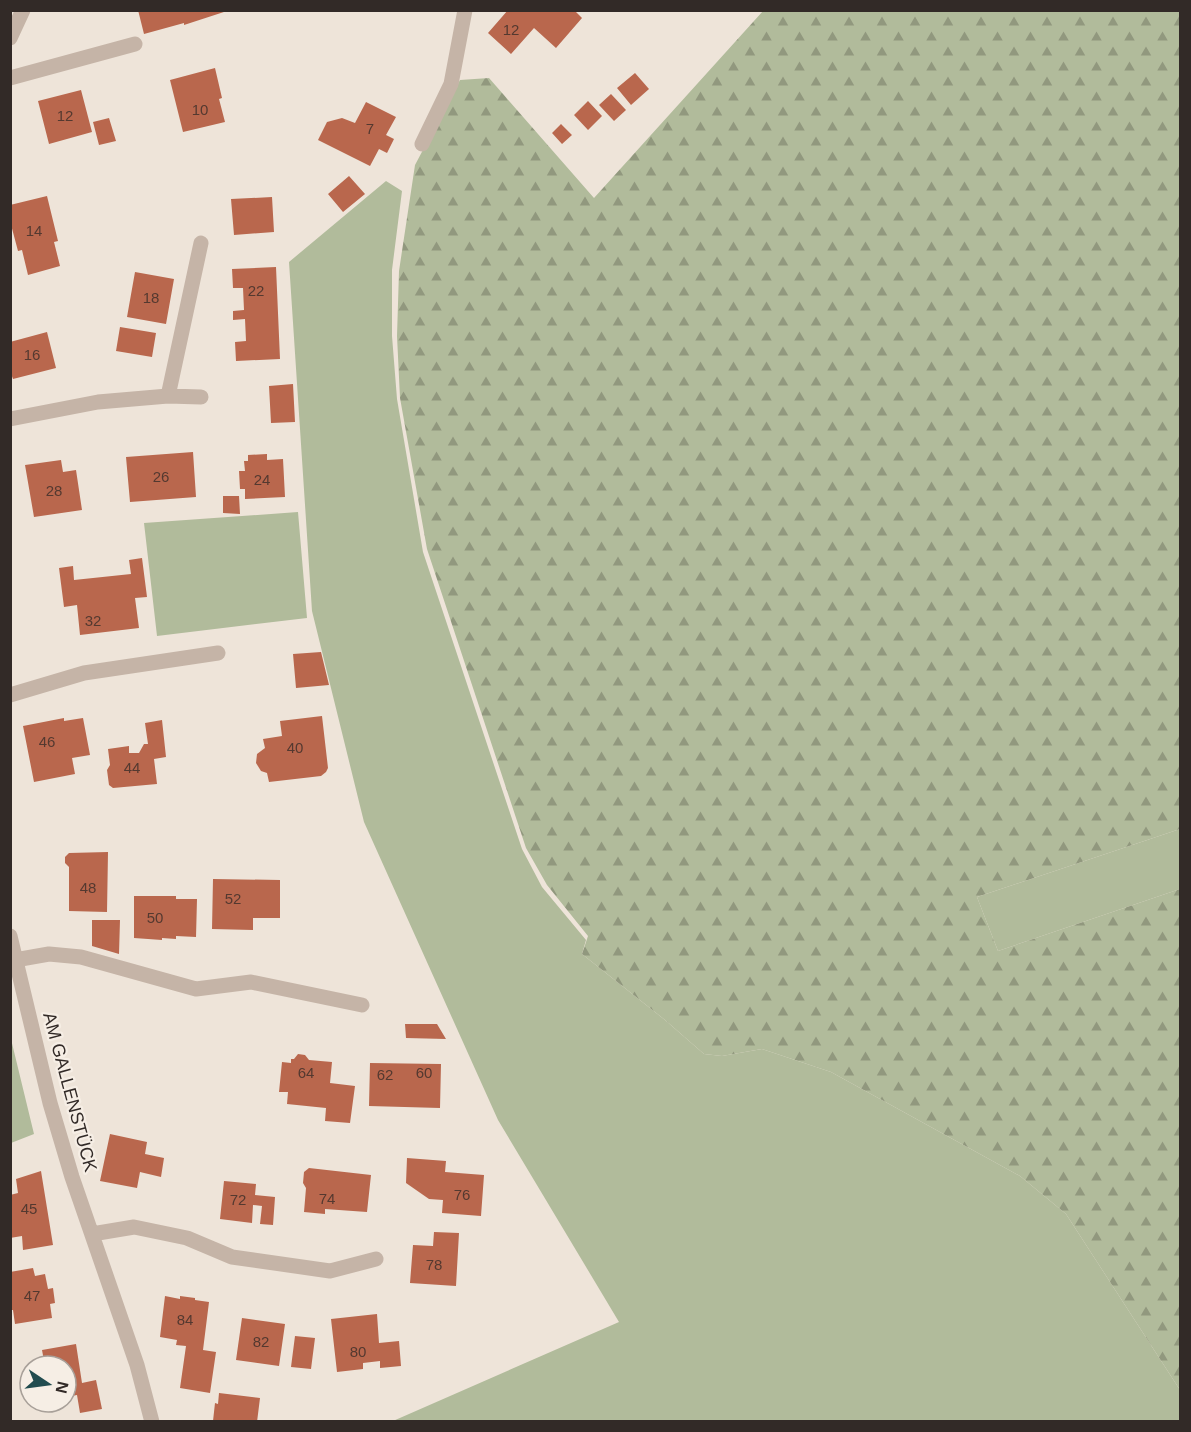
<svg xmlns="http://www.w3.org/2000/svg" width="1191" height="1432" font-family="Arial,sans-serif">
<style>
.grass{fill:#b1bb9b}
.forest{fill:url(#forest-firs)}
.building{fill:#b9674d}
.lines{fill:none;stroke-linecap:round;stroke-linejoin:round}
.minor{stroke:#c5b4a7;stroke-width:15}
.labels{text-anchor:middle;stroke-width:4.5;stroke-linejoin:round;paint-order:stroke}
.number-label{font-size:15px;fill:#543930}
.street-label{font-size:18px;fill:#322a27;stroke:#f6eee5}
</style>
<defs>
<pattern id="forest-firs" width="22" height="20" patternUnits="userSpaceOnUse" patternTransform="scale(1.5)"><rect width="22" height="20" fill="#b1bb9b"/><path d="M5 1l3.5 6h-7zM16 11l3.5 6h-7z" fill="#91987e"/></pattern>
</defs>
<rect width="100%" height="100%" fill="#eee4d9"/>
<path class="grass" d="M386,181L402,191L392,270V336L397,399L423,552L522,849L542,887L586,940L582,954L665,1020L704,1054L722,1056L762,1049L831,1072L1020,1176L1066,1214L1180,1390V1421H393L619,1322L498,1120L364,822L312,611L289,262Z
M298,512L307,618L157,636L144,523Z
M1180,829V889L998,951L977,897Z
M10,1035L34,1134L11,1143H10Z"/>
<path class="forest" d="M763,11H1180V829L977,897L998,951L1180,889V1390L1066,1214L1020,1176L831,1072L762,1049L722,1056L704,1054L665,1020L582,954L588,936L547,885L526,848L427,549L400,398L397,336L399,271L415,165L460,80L489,78L594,198Z"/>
<path class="building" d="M138,10H227V11L184,25V23L144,34Z
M508,10H574L582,18L556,48L534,28L511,54L488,33Z
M215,68L222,98L219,99L225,122L183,132L170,80Z
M635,73L649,89L631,105L617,88Z
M81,90L92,132L49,144L38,101Z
M611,94L626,110L614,121L599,105Z
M588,101L602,116L588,130L574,115Z
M366,102L396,117L386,135L394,139L387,153L379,149L370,166L318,140L327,122L342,118L355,123Z
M109,118L116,141L99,145L93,122Z
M561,124L572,135L562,144L552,133Z
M349,176L365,194L343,212L328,194Z
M47,196L58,241L54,242L60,266L28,275L22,250L18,251L10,221V205Z
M272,197L274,232L234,235L231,199Z
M276,267L280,359L236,361L235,342L246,341L245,319L233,320V311L244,310L243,288H233L232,269Z
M135,272L174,279L166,324L127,317Z
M120,327L156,333L152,357L116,351Z
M47,332L56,368L13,379L10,371V342Z
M293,384L295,422L271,423L269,386Z
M193,452L196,497L130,502L126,457Z
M267,454V460L283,459L285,497L245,499V489H240L239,471H245L244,461H248V455Z
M61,460L63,472L76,470L82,510L34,517L25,465Z
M223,496H239L240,514L223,513Z
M142,558L147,597L135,598L139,628L80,635L77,605L64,607L59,568L73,566L74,580L131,574L129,560Z
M321,652L329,685L296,688L293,654Z
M322,716L328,768L326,772L321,776L269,782L267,773L261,771L256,763L257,754L265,748L263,739L282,736L280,721Z
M64,718V721L83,718L90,755L72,758L75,774L34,782L23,726Z
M162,720L166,757L154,759L157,784L113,788L109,785L107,770L110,765L108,749L129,746V753H139L144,744H148L145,723Z
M108,852L107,912L69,911V867L65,863V857L69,853Z
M213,879L280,880V918H253V930L212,929Z
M134,896H176V899H197L196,937L176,936V939L162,938V940L134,938Z
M92,920H120L119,954L92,946Z
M405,1024H437L446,1039L406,1038Z
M298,1054L305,1055L309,1060L332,1062L330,1083L355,1086L350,1123L325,1121L326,1108L287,1104L288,1092H279L282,1062L291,1063V1059H294Z
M370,1063L441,1064L440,1108L369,1106Z
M110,1134L147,1142L145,1154L164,1158L161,1177L140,1172L137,1188L100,1181Z
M407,1158L446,1161L445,1172L484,1175L481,1216L442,1213L443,1200L429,1199L406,1183Z
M309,1168L371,1175L367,1212L325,1209V1214L304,1212L306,1188L303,1183L304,1172Z
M41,1171L53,1245L23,1250L22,1236L10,1238V1195L18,1193L16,1179Z
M224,1181L256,1184L255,1195L275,1197L273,1225L260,1224L262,1206L253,1205L252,1223L220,1219Z
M434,1232L459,1233L456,1286L410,1283L413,1245L433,1246Z
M33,1268L35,1276L45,1274L48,1289L53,1288L55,1303L50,1304L52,1318L15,1324L13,1310H10V1272Z
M165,1296L180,1299V1296L195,1298V1300L209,1302L203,1350L216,1352L210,1393L180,1388L186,1346L176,1345L177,1340L160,1337Z
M377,1314L379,1343L399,1341L401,1366L380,1368V1361L363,1363V1369L337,1372L331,1319Z
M242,1318L285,1324L279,1366L236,1360Z
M295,1336L315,1338L311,1369L291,1367Z
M76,1344L82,1383L96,1380L102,1409L80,1413L77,1395L66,1397V1366H45L42,1350Z
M219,1393L260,1398L257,1422L213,1421L215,1403L218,1404Z"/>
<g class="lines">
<path class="minor" d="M10,38L23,10
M10,78L135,44
M422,144L451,84L465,10
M168,396L201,243
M10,419L98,402L168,396L201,397
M10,695L84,673L218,653
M10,936L50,1103L72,1177L137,1365L152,1422
M15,960L49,954L81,957L196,989L251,982L362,1005
M92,1234L134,1227L187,1238L232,1257L330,1271L376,1259"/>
</g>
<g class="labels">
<g class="number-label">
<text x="511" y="35">12</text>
<text x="200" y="115">10</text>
<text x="65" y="121">12</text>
<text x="370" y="134">7</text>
<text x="34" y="236">14</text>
<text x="256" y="296">22</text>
<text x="151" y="303">18</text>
<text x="32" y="360">16</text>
<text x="161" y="482">26</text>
<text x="262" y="485">24</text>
<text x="54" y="496">28</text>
<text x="93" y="626">32</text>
<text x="47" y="747">46</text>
<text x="295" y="753">40</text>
<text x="132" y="773">44</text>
<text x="88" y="893">48</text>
<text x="233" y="904">52</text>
<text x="155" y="923">50</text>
<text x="306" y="1078">64</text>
<text x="424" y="1078">60</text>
<text x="385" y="1080">62</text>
<text x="462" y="1200">76</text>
<text x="327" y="1204">74</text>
<text x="238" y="1205">72</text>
<text x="29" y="1214">45</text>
<text x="434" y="1270">78</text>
<text x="32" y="1301">47</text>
<text x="185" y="1325">84</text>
<text x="261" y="1347">82</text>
<text x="358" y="1357">80</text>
</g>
<g class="street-label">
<text transform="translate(70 1092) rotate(75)" y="6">AM GALLENSTÜCK</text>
</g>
</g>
<rect width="1191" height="1432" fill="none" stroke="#322a27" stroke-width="24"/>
<g transform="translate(48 1384) rotate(103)"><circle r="28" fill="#f6eee5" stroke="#a8a099" stroke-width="1.5"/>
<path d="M0-4.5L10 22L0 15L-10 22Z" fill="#214c4f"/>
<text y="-9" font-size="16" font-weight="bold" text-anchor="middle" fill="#322a27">N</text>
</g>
</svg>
